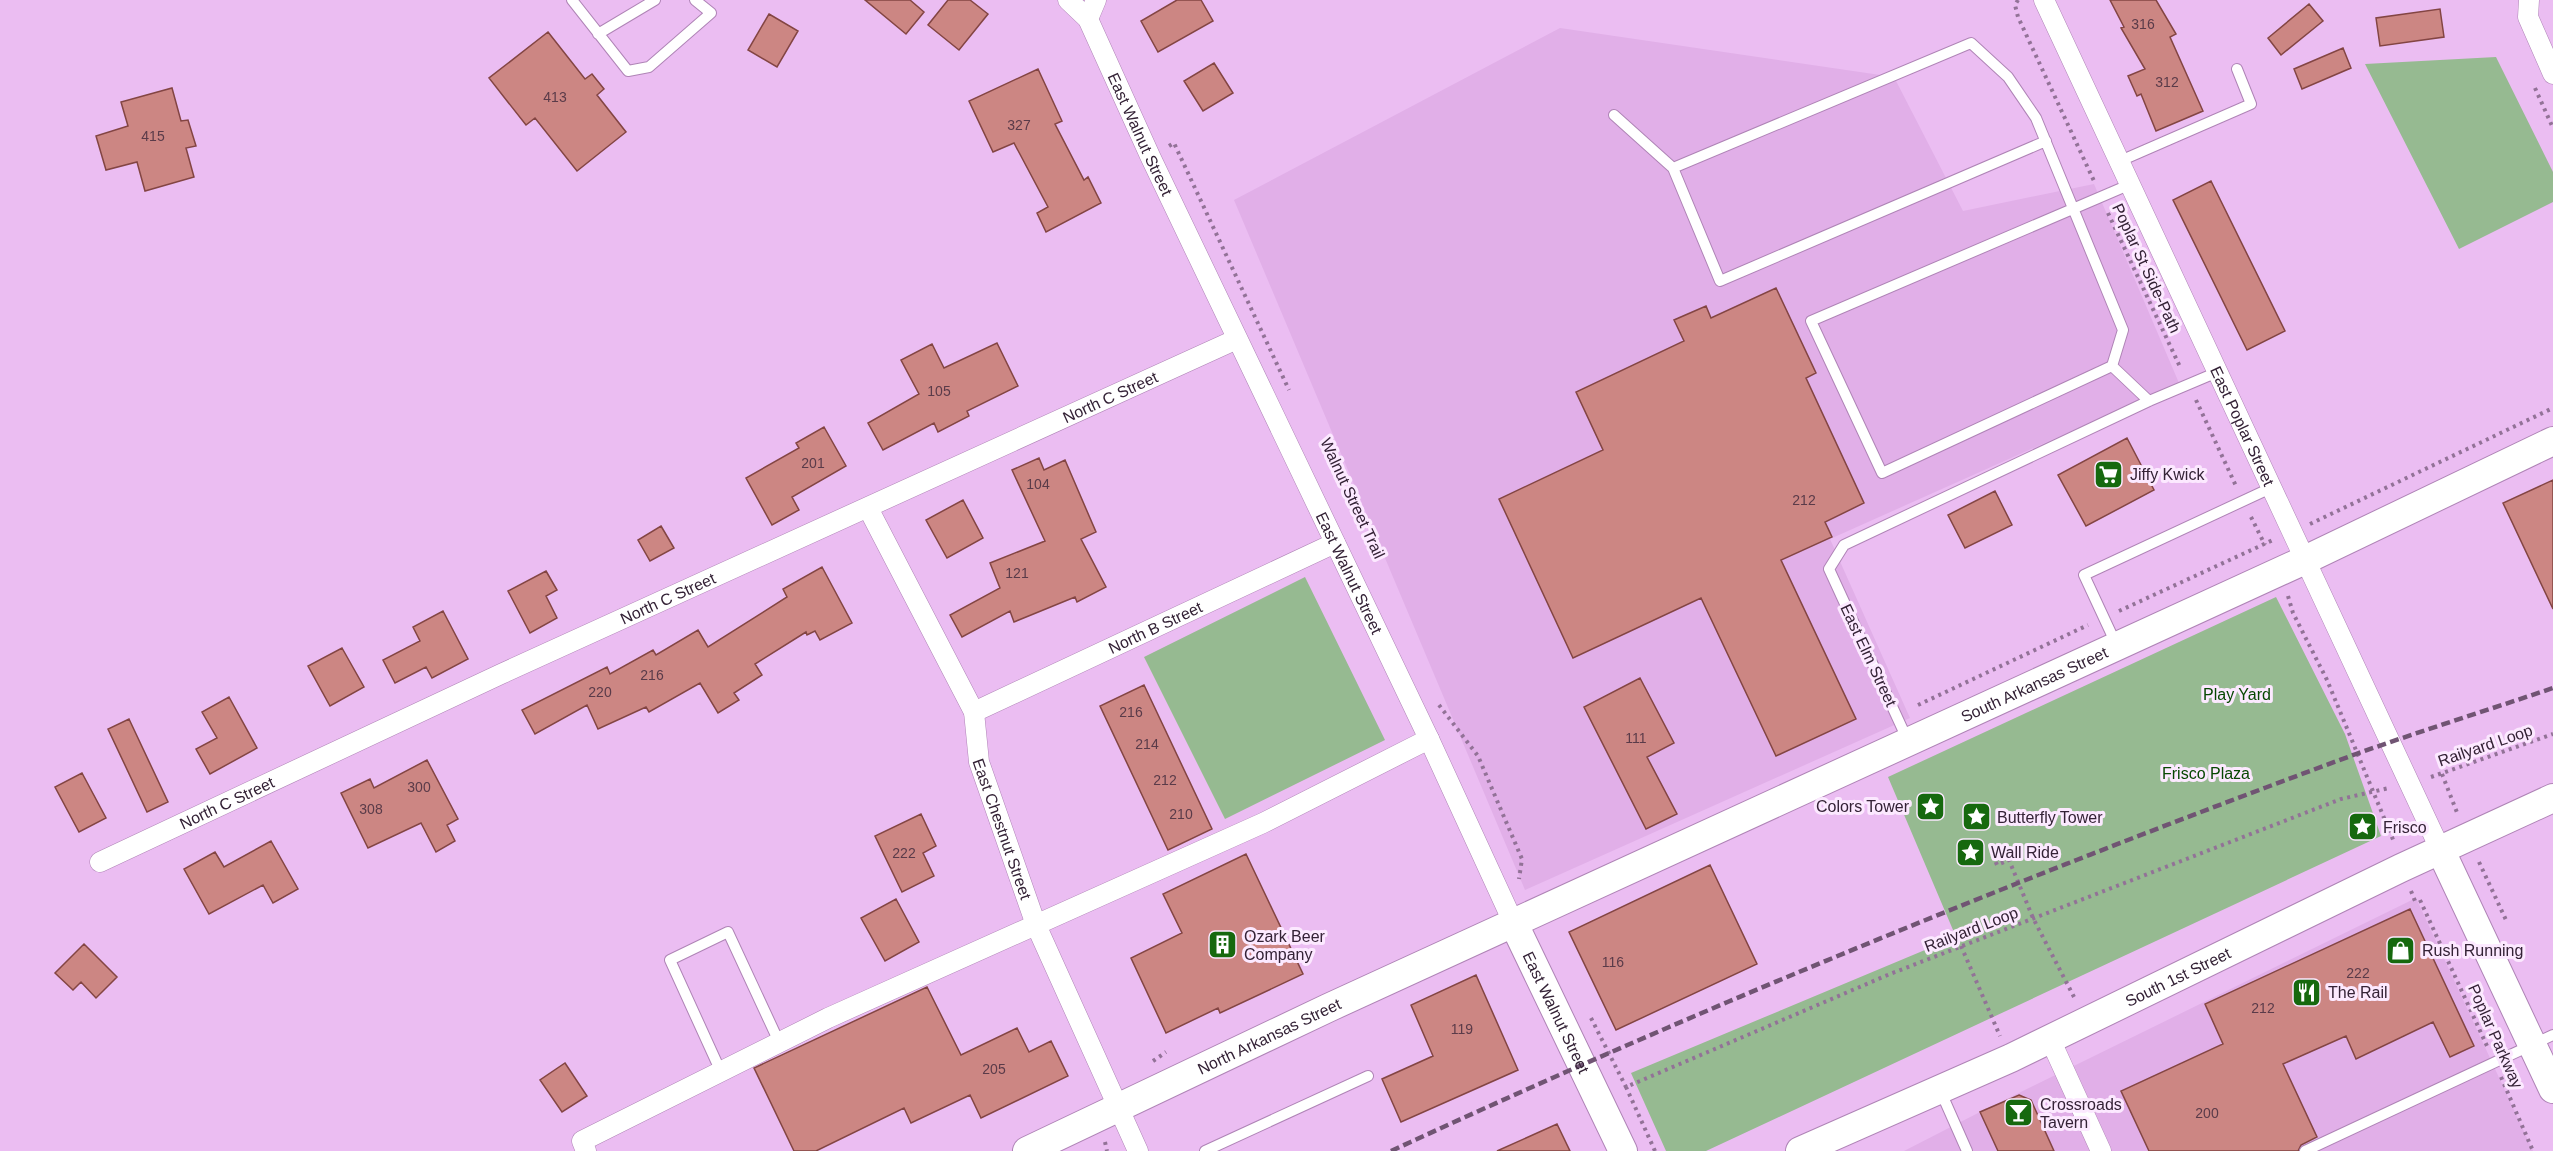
<svg xmlns="http://www.w3.org/2000/svg" width="2553" height="1151" font-family="Arial,sans-serif">
<style>
.built{fill:#e1afe8}
.green{fill:#96ba91}
.building{fill:#cc8683;stroke:#834543;stroke-width:1.5}
.lines{fill:none;stroke-linecap:round;stroke-linejoin:round}
.lane-casing{stroke:#af84b6;stroke-width:12}
.street-casing{stroke:#af84b6;stroke-width:21}
.secondary-casing{stroke:#af84b6;stroke-width:30}
.path{stroke:#927297;stroke-width:4;stroke-dasharray:3 4.5;stroke-linecap:butt}
.lane{stroke:#fff;stroke-width:10}
.street{stroke:#fff;stroke-width:20}
.secondary{stroke:#fff;stroke-width:28}
.rail{stroke:#705473;stroke-width:4.5;stroke-dasharray:9 4.5;stroke-linecap:butt}
.labels{text-anchor:middle;stroke-width:6;stroke-linejoin:round;paint-order:stroke}
.number-label{font-size:14px;fill:#5a3b49}
.street-label{font-size:16px;fill:#342236;stroke:#fce9ff}
.poi-label{font-size:16px;fill:#342236;stroke:#fce9ff;text-anchor:start}
.park-label{font-size:16px;fill:#074802;stroke:#fce9ff}
</style>
<rect width="100%" height="100%" fill="#ebbdf2"/>
<path class="built" d="M1560,28L1894,77L1963,211L2094,184L2179,383L1830,539L1910,718L1525,890L1234,200Z
M2416,898L2533,1151H1904L1980,1112Z"/>
<path class="green" d="M2496,57L2553,172V202L2459,249L2365,64Z
M1305,577L1385,740L1225,819L1144,657Z
M2276,597L2345,734L2381,836L1706,1151H1666L1631,1073L1956,937L1888,777Z"/>
<path class="building" d="M865,0H910L924,12L906,34Z
M948,0H970L988,14L959,50L928,25Z
M1177,0H1201L1213,21L1158,52L1141,21Z
M2110,0H2156L2176,34L2170,37L2203,111L2156,131L2141,94L2137,96L2128,76L2145,69L2121,28L2124,27Z
M2309,4L2323,21L2281,55L2268,38Z
M2440,9L2444,37L2380,46L2376,18Z
M769,14L798,31L777,67L748,50Z
M548,32L585,79L592,74L604,89L597,95L626,132L577,171L535,118L526,125L489,78Z
M2343,48L2351,68L2302,89L2294,69Z
M1214,63L1233,93L1203,111L1184,81Z
M1038,69L1062,121L1055,124L1084,180L1088,177L1101,203L1046,232L1037,213L1048,207L1014,143L993,152L969,101Z
M172,88L181,121L188,120L196,146L186,148L194,177L145,191L137,162L106,170L96,136L128,126L121,102Z
M2211,181L2285,331L2247,350L2173,200Z
M1776,288L1816,373L1806,378L1864,503L1825,522L1832,537L1781,560L1856,719L1776,756L1701,598L1573,658L1499,499L1603,450L1576,392L1684,341L1674,320L1706,306L1711,318Z
M997,343L1018,386L967,411L969,416L938,432L934,423L883,450L868,423L919,394L901,360L932,344L944,368Z
M824,427L846,466L792,497L799,510L772,525L746,478L799,448L796,443Z
M2127,438L2154,490L2086,526L2058,475Z
M1039,458L1044,470L1065,460L1096,532L1081,539L1106,587L1077,602L1075,597L1014,622L1010,611L962,637L950,615L1000,588L990,563L1045,541L1012,470Z
M2553,480V609L2503,503Z
M1995,491L2012,525L1965,548L1948,515Z
M963,500L983,538L947,558L926,520Z
M661,526L674,548L650,561L638,540Z
M822,567L852,623L820,640L815,631L807,635L806,632L755,664L762,675L734,693L739,700L718,713L700,683L649,712L646,707L598,729L587,705L535,734L522,710L607,667L610,674L653,650L656,655L698,630L708,647L787,597L783,589Z
M546,571L557,590L546,596L557,618L530,633L508,591Z
M443,611L468,659L432,678L426,667L395,683L383,660L420,641L413,627Z
M342,648L364,687L330,706L308,666Z
M1640,678L1674,743L1647,757L1677,814L1646,829L1584,707Z
M1144,685L1212,829L1168,850L1100,706Z
M229,697L257,748L210,774L196,749L217,738L202,712Z
M129,719L168,802L147,812L108,729Z
M427,760L458,819L447,825L455,841L436,852L421,823L368,848L341,793L370,779L374,788Z
M82,773L106,818L79,832L55,787Z
M921,814L936,846L923,853L934,876L902,892L875,836Z
M271,841L298,889L273,903L263,885L209,914L184,869L215,852L224,867Z
M1246,854L1303,974L1220,1013L1218,1008L1166,1033L1131,958L1182,933L1163,894Z
M1710,865L1757,964L1616,1030L1569,932Z
M896,899L919,942L885,961L861,918Z
M2410,909L2474,1046L2450,1057L2433,1022L2356,1059L2346,1036L2283,1064L2317,1137L2301,1145L2298,1151H2149L2121,1091L2223,1044L2205,1004Z
M84,944L117,977L96,998L81,982L73,990L55,973Z
M1476,975L1518,1070L1401,1122L1382,1079L1433,1056L1411,1005Z
M927,987L961,1055L1017,1028L1029,1052L1051,1041L1068,1076L981,1118L970,1095L911,1123L904,1108L816,1151H794L754,1068Z
M565,1063L587,1096L562,1112L540,1080Z
M2019,1095L2031,1100L2054,1151H1998L1980,1112Z
M1557,1124L1570,1151H1497Z"/>
<g class="lines">
<defs>
<path id="lane" d="M572,0L628,71L649,67L711,13L695,0
M598,34L655,0
M1614,115L1673,168
M2046,141L1720,281L1673,168L1971,43L2008,77L2036,118L2123,330L2112,366L1882,473L1811,321L2131,184
M2120,161L2251,104L2237,69
M2112,366L2149,401
M2117,646L2084,575L2273,487
M1908,741L1829,569L1844,545L2149,401L2220,371
M721,1072L670,960L728,932L779,1042
M1940,1090L1967,1151
M1205,1151L1368,1076
M2305,1151L2553,1035"/>
<g id="street">
<path id="s1" d="M1068,0L1088,19L1150,156L1429,739L1514,924"/>
<path id="s2" d="M2044,0L2441,851"/>
<path d="M2529,0L2528,17L2553,74"/>
<path d="M1088,19L1096,0"/>
<path id="s3" d="M868,508L974,712L979,762L1036,925L1138,1151"/>
<path id="s4" d="M974,712L1335,543"/>
<path id="s5" d="M100,862L501,674L1237,339"/>
<path d="M2050,1039L2101,1151"/>
<path d="M586,1151L582,1141L828,1018L1263,823L1429,739"/>
</g>
<g id="secondary">
<path d="M2441,851L2553,1089"/>
<path id="s6" d="M1514,924L1623,1151"/>
<path id="s7" d="M1027,1151L1328,1008L2307,559L2553,441"/>
<path id="s8" d="M1800,1151L2011,1058L2401,868L2553,798"/>
</g>
</defs>
<use href="#lane" class="lane-casing"/>
<use href="#street" class="street-casing"/>
<use href="#secondary" class="secondary-casing"/>
<path class="path" d="M2018,0L2015,5L2018,17L2094,181
M2535,88L2553,128
M1169,146L1174,143L1289,390
M2108,213L2181,369
M2196,400L2236,486
M2251,517L2265,545
M2310,524L2553,408
M2288,596L2293,613L2327,680L2394,842
M2119,611L2273,540
M1439,705L1478,756L1522,859L1519,879
M1918,705L2088,625
M2442,774L2458,815
M2431,777L2553,734
M2004,849L1992,853L1997,865L2009,860L2033,918L2074,997
M2479,862L2506,920
M2411,891L2415,901
M2420,900L2487,1046
M1961,946L2000,1036
M1591,1018L1626,1087
M1153,1061L1166,1052
M2501,1077L2533,1151
M1105,1142L1107,1151
M1655,1151L1626,1087L1890,974L2341,799L2389,788"/>
<use href="#lane" class="lane"/>
<use href="#street" class="street"/>
<use href="#secondary" class="secondary"/>
<path class="rail" d="M1391,1151C1707,1005 2030,874 2356,754C2421,731 2488,710 2553,688"/>
</g>
<defs>
<symbol id="supermarket-square" viewBox="-11 -11 22 22"><rect x="-9" y="-9" width="18" height="18" rx="4" fill="#16690e" stroke="#fce9ff"/><path d="M-6-5.5h2.5l.6 2H6L4.5 2H-2.5L-4.4-4H-6ZM-1.5 3.2a1.3 1.3 0 1 0 .1 0ZM3 3.2a1.3 1.3 0 1 0 .1 0Z" fill="#fff"/></symbol>
<symbol id="sight-square" viewBox="-11 -11 22 22"><rect x="-9" y="-9" width="18" height="18" rx="4" fill="#16690e" stroke="#fce9ff"/><path d="M0-6L1.8-2.2L6-1.7L2.9 1.2L3.7 5.4L0 3.3L-3.7 5.4L-2.9 1.2L-6-1.7L-1.8-2.2Z" fill="#fff"/></symbol>
<symbol id="building-square" viewBox="-11 -11 22 22"><rect x="-9" y="-9" width="18" height="18" rx="4" fill="#16690e" stroke="#fce9ff"/><path d="M-4-6H4V6H1V3H-1V6H-4ZM-2.5-4.3h1.7v1.8h-1.7ZM.8-4.3h1.7v1.8H.8ZM-2.5-1h1.7V.8h-1.7ZM.8-1h1.7V.8H.8Z" fill="#fff"/></symbol>
<symbol id="shop-square" viewBox="-11 -11 22 22"><rect x="-9" y="-9" width="18" height="18" rx="4" fill="#16690e" stroke="#fce9ff"/><path d="M-5-2.5h2.3a2.7 3.5 0 0 1 5.4 0H5L5.5 6h-11ZM-1.5-2.5h3a1.5 2.3 0 0 0-3 0Z" fill="#fff"/></symbol>
<symbol id="restaurant-square" viewBox="-11 -11 22 22"><rect x="-9" y="-9" width="18" height="18" rx="4" fill="#16690e" stroke="#fce9ff"/><path d="M-5-6h1v4h1v-4h1v4h1v-4h1v5L-1.5 .5V6h-2V.5L-5-1ZM5-6V6H3V1.5H1.5Q1.5-4 5-6Z" fill="#fff"/></symbol>
<symbol id="bar-square" viewBox="-11 -11 22 22"><rect x="-9" y="-9" width="18" height="18" rx="4" fill="#16690e" stroke="#fce9ff"/><path d="M-6-5H6L.8 .8V4.5H3.5V6h-7V4.5H-.8V.8Z" fill="#fff"/></symbol>
</defs>
<g fill-rule="evenodd">
<use href="#supermarket-square" x="2092" y="458" width="33" height="33"/>
<use href="#sight-square" x="1914" y="790" width="33" height="33"/>
<use href="#sight-square" x="1960" y="800" width="33" height="33"/>
<use href="#sight-square" x="2346" y="810" width="33" height="33"/>
<use href="#sight-square" x="1954" y="836" width="33" height="33"/>
<use href="#building-square" x="1206" y="928" width="33" height="33"/>
<use href="#shop-square" x="2384" y="934" width="33" height="33"/>
<use href="#restaurant-square" x="2290" y="976" width="33" height="33"/>
<use href="#bar-square" x="2002" y="1096" width="33" height="33"/>
</g>
<g class="labels">
<g class="number-label">
<text x="2143" y="29">316</text>
<text x="2167" y="87">312</text>
<text x="555" y="102">413</text>
<text x="1019" y="130">327</text>
<text x="153" y="141">415</text>
<text x="939" y="396">105</text>
<text x="813" y="468">201</text>
<text x="1038" y="489">104</text>
<text x="1804" y="505">212</text>
<text x="1017" y="578">121</text>
<text x="652" y="680">216</text>
<text x="600" y="697">220</text>
<text x="1131" y="717">216</text>
<text x="1636" y="743">111</text>
<text x="1147" y="749">214</text>
<text x="1165" y="785">212</text>
<text x="419" y="792">300</text>
<text x="371" y="814">308</text>
<text x="1181" y="819">210</text>
<text x="904" y="858">222</text>
<text x="1613" y="967">116</text>
<text x="2358" y="978">222</text>
<text x="2263" y="1013">212</text>
<text x="1462" y="1034">119</text>
<text x="994" y="1074">205</text>
<text x="2207" y="1118">200</text>
</g>
<g class="street-label">
<text dy="6" stroke="none"><textPath href="#s1" startOffset="154">East Walnut Street</textPath></text>
<text transform="translate(2147 268) rotate(65)" y="6">Poplar St Side-Path</text>
<text dy="6" stroke="none"><textPath href="#s5" startOffset="1112">North C Street</textPath></text>
<text dy="6" stroke="none"><textPath href="#s2" startOffset="470">East Poplar Street</textPath></text>
<text transform="translate(1353 498) rotate(65)" y="6">Walnut Street Trail</text>
<text dy="6" stroke="none"><textPath href="#s1" startOffset="640">East Walnut Street</textPath></text>
<text dy="6" stroke="none"><textPath href="#s5" startOffset="626">North C Street</textPath></text>
<text dy="6" stroke="none"><textPath href="#s4" startOffset="200">North B Street</textPath></text>
<text transform="translate(1869 655) rotate(65)" y="6">East Elm Street</text>
<text dy="6" stroke="none"><textPath href="#s7" startOffset="1110">South Arkansas Street</textPath></text>
<text transform="translate(2485 745) rotate(-19)" y="6">Railyard Loop</text>
<text dy="6" stroke="none"><textPath href="#s5" startOffset="140">North C Street</textPath></text>
<text dy="6" stroke="none"><textPath href="#s3" startOffset="351">East Chestnut Street</textPath></text>
<text transform="translate(1971 929) rotate(-21)" y="6">Railyard Loop</text>
<text dy="6" stroke="none"><textPath href="#s8" startOffset="416">South 1st Street</textPath></text>
<text dy="6" stroke="none"><textPath href="#s6" startOffset="98">East Walnut Street</textPath></text>
<text dy="6" stroke="none"><textPath href="#s7" startOffset="268">North Arkansas Street</textPath></text>
<text transform="translate(2496 1036) rotate(66)" y="6">Poplar Parkway</text>
</g>
<g class="poi-label">
<text x="2130" y="480">Jiffy Kwick</text>
<text x="1909" y="812" text-anchor="end">Colors Tower</text>
<text x="1997" y="823">Butterfly Tower</text>
<text x="2383" y="833">Frisco</text>
<text x="1991" y="858">Wall Ride</text>
<text x="1244" y="942">Ozark Beer<tspan x="1244" dy="18">Company</tspan></text>
<text x="2422" y="956">Rush Running</text>
<text x="2328" y="998">The Rail</text>
<text x="2040" y="1110">Crossroads<tspan x="2040" dy="18">Tavern</tspan></text>
</g>
<g class="park-label">
<text x="2237" y="700">Play Yard</text>
<text x="2206" y="779">Frisco Plaza</text>
</g>
</g>
</svg>
